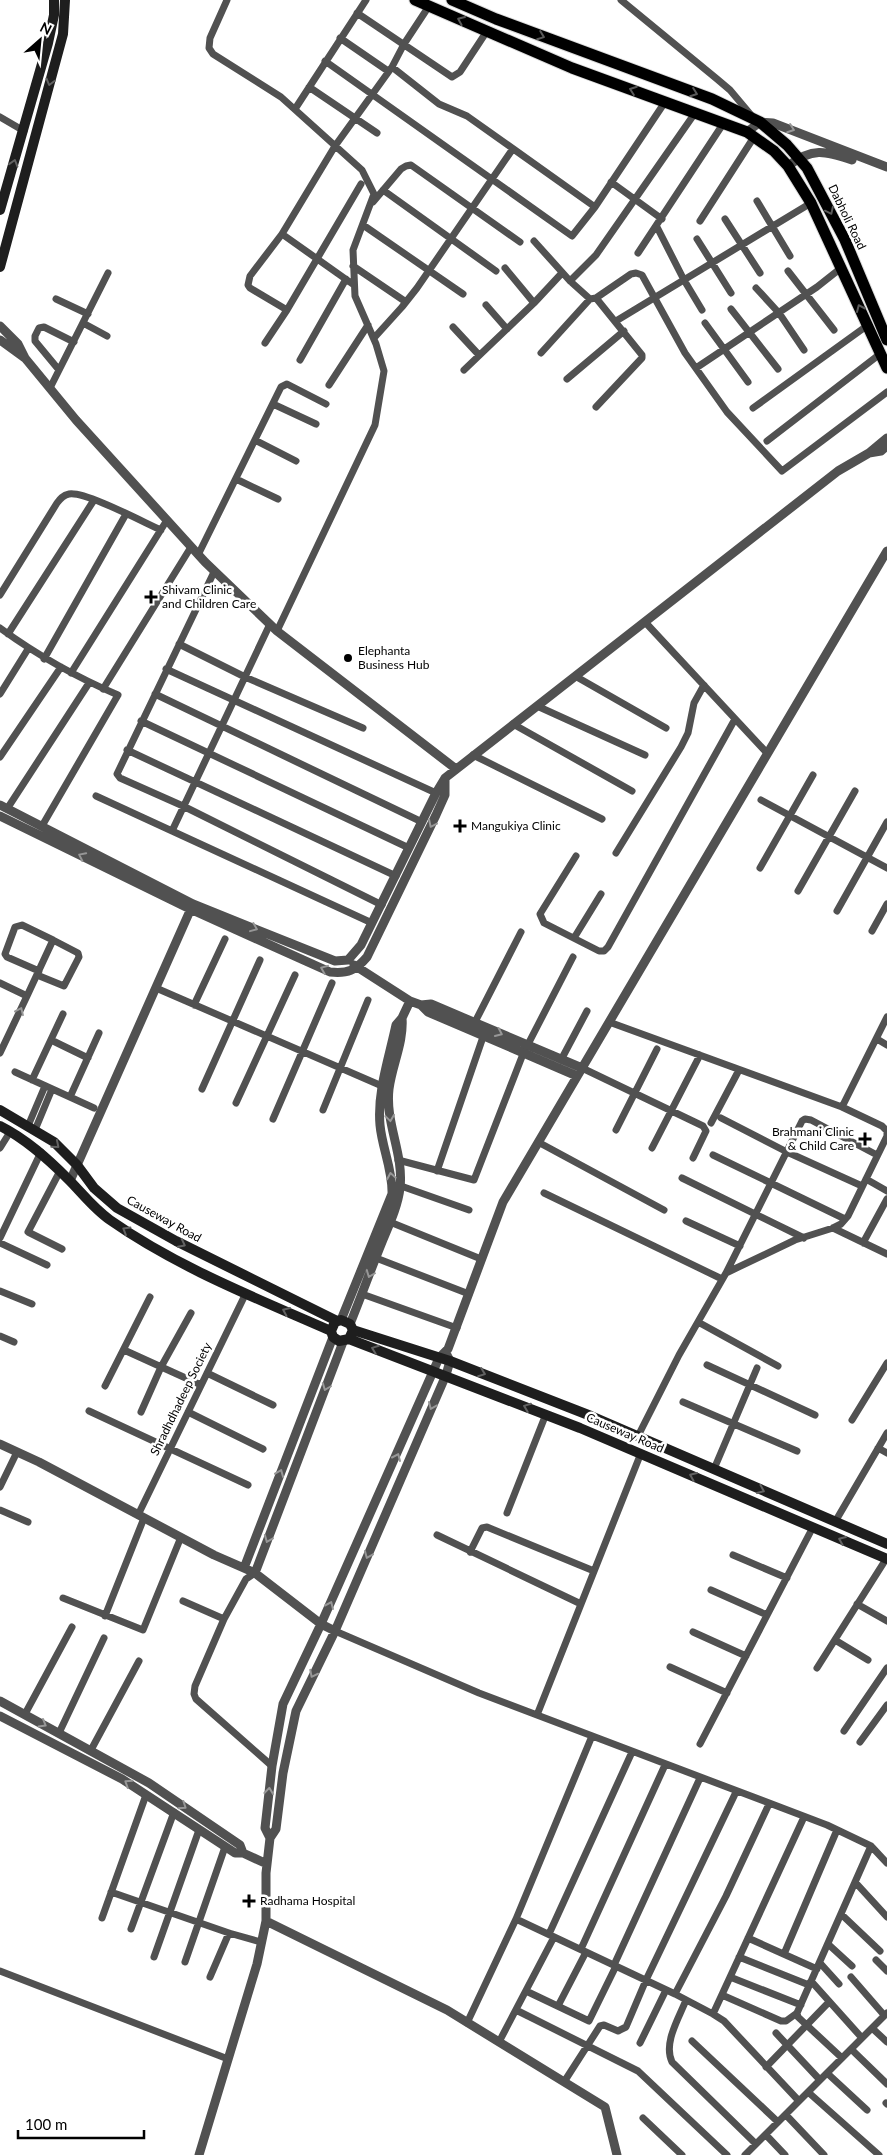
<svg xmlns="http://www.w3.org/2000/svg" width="887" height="2155" font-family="Lato,sans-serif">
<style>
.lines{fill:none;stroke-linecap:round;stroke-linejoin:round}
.primary-casing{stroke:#dbdbdb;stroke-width:13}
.minor{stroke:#515151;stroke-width:7}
.tertiary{stroke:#515151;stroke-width:9}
.secondary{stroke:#1e1e1e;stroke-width:10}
.primary{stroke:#000;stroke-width:11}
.oneway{stroke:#595959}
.oneway2{stroke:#626262}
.oneway3{stroke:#979797}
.poi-dot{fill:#000;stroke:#fff;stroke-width:2}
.labels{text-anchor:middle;stroke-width:5;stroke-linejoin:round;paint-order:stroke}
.street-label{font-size:12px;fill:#000;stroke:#fff}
.poi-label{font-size:12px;fill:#000;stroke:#fff;text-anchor:start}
</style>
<rect width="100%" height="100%" fill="#fff"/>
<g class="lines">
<defs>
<path id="primary" d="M415,0L572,68L747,132L774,151L788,166L811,203L887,368
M452,0L496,19L712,99L760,122L787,145L807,168L845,240L887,340"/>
</defs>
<use href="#primary" class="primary-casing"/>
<path class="minor" d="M227,0L210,38L209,48L213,54L281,97L362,170L374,194L353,250L355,296L376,344L384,371L375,425L277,631
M621,0L717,79L730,90L751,115
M357,13L452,77L460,72L487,31
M340,38L388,71
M325,61L572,236L595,207L665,102
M392,67L439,104L467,116L595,207
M309,87L377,133
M295,109L366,0
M0,117L24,131
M611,182L662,219
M383,190L496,271
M757,201L790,256
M373,202L401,169L406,166L411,165L520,242
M725,219L760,273
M700,221L754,137
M363,225L463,294
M657,227L684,280L702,310
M282,234L250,276L248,285L250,288L287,310
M697,239L731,293
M534,241L570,281L590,299L596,298L631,274L636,273L642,275L685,353L727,412L782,471L887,392
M638,253L723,124
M353,266L406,302
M505,268L534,303
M788,271L834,330
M570,281L596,255L695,113
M354,285L282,234L335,146L392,67L404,44L429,6
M756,288L779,313L804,350
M56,299L88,314
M486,305L507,329
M731,309L778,369
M616,321L811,203
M83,323L107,336
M705,323L748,382
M453,327L479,355
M374,338L402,307L417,288L512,150
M265,343L287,310L361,184
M541,353L590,299
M300,360L346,279
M696,368L817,287L841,268
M59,370L35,341V336L39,328L44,327L74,342
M464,370L534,303L562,273
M567,379L624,331
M329,385L368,325
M50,388L108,273
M273,404L316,424
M596,407L642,358V355L596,298
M753,408L868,325
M255,440L296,461
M767,441L880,354
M236,479L278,499
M198,555L281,387L287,384L326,404
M214,572L117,774L120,778L183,806L382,905
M0,595L57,503C60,499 63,495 69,494C85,491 143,522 161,530
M645,622L767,753
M0,628C37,655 76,677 118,695L42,826
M8,634L94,500
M179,644L245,677L363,728
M44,659L126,514
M166,669L436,793
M71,673L167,520
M575,676L666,728
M103,689L191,547
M0,694L28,649
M155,694L422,822
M537,706L645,755
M141,721L409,848
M513,724L632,791
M127,750L396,876
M473,755L602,819
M0,757L61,667
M96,796L372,923
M761,800L887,868
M7,809L89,683
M172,831L270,624
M616,853L681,747L688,733L694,703L704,685
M576,856L540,914L544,923L599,951H604L608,947L735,719
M760,868L813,775
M798,891L855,791
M837,911L887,822
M872,931L887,904
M574,938L601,894
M39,971L7,957L5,954L15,927L22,925L53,940
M0,983L27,996L0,1053
M156,988L382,1086
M27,996L53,940L78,953L79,957L64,986L37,975
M194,1005L225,939
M475,1022L521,932
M609,1022L842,1107L882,1126L887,1131V1136L848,1216L841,1224L833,1228L795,1240L726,1273L679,1355L638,1436
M877,1039L887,1045
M51,1040L88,1058
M561,1060L587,1011
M582,1068L703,1126L706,1131L693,1158
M15,1072L94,1108
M32,1080L63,1014
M202,1089L260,960
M70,1097L99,1033
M236,1103L295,975
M842,1107L887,1017
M323,1110L368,1000
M721,1118L787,1152L862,1186
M273,1119L332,983
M711,1123L739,1070
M28,1126L45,1086
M35,1130L52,1089
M616,1130L657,1049
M538,1142L664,1210
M0,1148L10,1132
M652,1148L700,1055
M713,1155L845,1219
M398,1160L474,1180L523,1054L573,957
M60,1171L28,1232L62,1249
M437,1171L483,1037
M682,1178L804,1238
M866,1179L887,1191
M401,1186L469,1210
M544,1193L722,1279
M686,1221L740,1246
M390,1222L481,1259
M833,1228L887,1254
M0,1238L41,1152
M0,1243L47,1265
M863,1243L887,1199
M376,1258L469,1294
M726,1273L802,1121L805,1119L811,1120L877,1155
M0,1291L32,1304
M362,1294L457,1328
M698,1322L778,1366
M0,1336L14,1342
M124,1350L201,1385
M707,1365L815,1415
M207,1373L273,1405
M105,1386L150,1297
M683,1402L797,1451
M89,1411L248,1485
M141,1412L161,1367L191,1313
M188,1412L263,1449
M852,1420L887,1363
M878,1448L887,1453
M714,1469L757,1368
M0,1487L17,1452
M0,1510L28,1522
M507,1513L546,1414
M138,1515L246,1293
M835,1522L887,1433
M437,1535L581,1604
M470,1552L482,1528L487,1527L594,1571
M733,1555L787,1578
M255,1573L246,1579L224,1619L195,1686L194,1694L196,1699L272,1766
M711,1590L767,1615
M63,1598L143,1630L181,1537
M183,1601L224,1619
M857,1604L887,1621
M105,1616L144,1518
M335,1631L479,1693L827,1825L871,1846L887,1863
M693,1632L746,1656
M835,1640L868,1660
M670,1667L727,1693
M817,1668L886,1559
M25,1714L72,1627
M537,1715L641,1453
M844,1731L887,1668
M59,1733L104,1638
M860,1742L887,1705
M700,1744L813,1527
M91,1750L139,1661
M855,1882L887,1917
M111,1892L229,1933L261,1942
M841,1914L880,1951
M102,1918L146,1795
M516,1919L675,1994L726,1896L769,1804
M131,1929L174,1812
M549,1934L632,1752
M748,1938L817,1969
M828,1944L852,1966
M581,1949L665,1765
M784,1954L837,1830
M154,1957L199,1830
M739,1957L809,1985
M876,1960L887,1971
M185,1962L225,1847
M820,1963L839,1984
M614,1965L700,1778
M0,1971L228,2059
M210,1977L229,1933
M730,1977L801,2005
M851,1977L884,2015
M811,1981L862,2038
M526,1991L589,2021L616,1966
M675,1994L713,2014L724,2021L799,2101
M722,1995L781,2021H786L797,2013L871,1846
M686,2000C679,2018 663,2043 672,2062L756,2144
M558,2006L586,1952
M516,2010L638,2071L727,2155
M797,2013L798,2017L842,2058
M713,2014L804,1817
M467,2023L516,1919L592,1736
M872,2028L887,2042
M776,2033L820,2080
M692,2041L778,2122
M499,2042L554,1937
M640,2043L666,1990
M851,2049L887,2084
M766,2067L829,2002
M827,2073L867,2110
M564,2082L600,2026L604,2025L618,2031L626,2027L646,1980L736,1792
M808,2092L879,2155
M886,2103L887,2104
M786,2115L824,2155
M643,2118L682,2155
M766,2135L785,2155
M745,2155L887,2013"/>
<path class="tertiary" d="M747,132L760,122L773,123L887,167
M788,166C812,147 825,151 852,160
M0,326L18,344L25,358L76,420L205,562L277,631L456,769
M0,340L25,358
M869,453L887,438
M0,805L193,904L335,961L348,960L361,945L436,793L445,778L838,471L869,453L881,451L887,446
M0,816L190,909L330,972C348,974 356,970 367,957L436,815L445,795V779
M354,965L410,1001L421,1005L428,1012L577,1076
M421,1005L431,1004L582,1068
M70,1181L193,904
M341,1320L392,1194C393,1170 382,1148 380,1125C377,1092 389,1058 396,1025L402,1018L410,1001
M350,1324C361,1297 371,1269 382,1242C389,1225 398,1206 400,1188C404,1154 385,1123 389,1089C392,1065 404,1042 402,1018
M447,1355L450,1361L446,1375L335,1631L296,1711L283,1773L276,1829L270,1838L266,1873V1921L447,2010L605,2107L617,2155
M0,1444L39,1462L214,1555L255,1573L321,1624L335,1631
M244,1568L333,1337
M255,1573L343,1342
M0,1701L149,1783L240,1845L243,1853
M0,1716L122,1779L235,1853H243L267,1864
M270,1838L265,1828L272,1766L283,1704L321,1624L439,1358L448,1349L503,1202L887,551
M199,2155L257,1964L266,1921"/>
<path class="secondary" d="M0,210L48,43L54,15V0
M0,267L63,34L65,0
M0,1110L54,1142L77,1165L94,1188L117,1208L176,1241L337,1321
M0,1126C26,1139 48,1159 69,1180C82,1193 94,1209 110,1220C177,1267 256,1298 331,1331L333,1337L339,1341L349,1339L353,1330L350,1324L341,1320L335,1322L331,1331
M353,1330L450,1361L591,1416L887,1544
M349,1339L580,1428L887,1559"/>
<use href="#primary" class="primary"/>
</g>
<defs><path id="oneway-chevron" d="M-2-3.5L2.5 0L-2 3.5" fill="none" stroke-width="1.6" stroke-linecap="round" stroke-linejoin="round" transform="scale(1.25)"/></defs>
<g class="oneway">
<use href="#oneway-chevron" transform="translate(461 20) rotate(-157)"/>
<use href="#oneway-chevron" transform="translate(541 36) rotate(21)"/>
<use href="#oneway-chevron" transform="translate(633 90) rotate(-160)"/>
<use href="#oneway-chevron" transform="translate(694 93) rotate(20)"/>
<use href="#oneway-chevron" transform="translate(830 211) rotate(64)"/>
<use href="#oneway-chevron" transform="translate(860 308) rotate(-114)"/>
</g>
<g class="oneway2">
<use href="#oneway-chevron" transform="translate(50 82) rotate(105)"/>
<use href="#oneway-chevron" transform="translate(14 163) rotate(-73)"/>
<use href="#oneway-chevron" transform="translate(56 1145) rotate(40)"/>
<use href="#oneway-chevron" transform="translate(126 1230) rotate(-149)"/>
<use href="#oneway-chevron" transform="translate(182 1244) rotate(27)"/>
<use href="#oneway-chevron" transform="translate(286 1311) rotate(-156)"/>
<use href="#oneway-chevron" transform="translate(375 1349) rotate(-159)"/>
<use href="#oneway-chevron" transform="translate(482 1373) rotate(21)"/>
<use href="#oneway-chevron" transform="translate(527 1407) rotate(-159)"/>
<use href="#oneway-chevron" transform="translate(693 1476) rotate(-157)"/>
<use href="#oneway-chevron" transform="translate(761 1490) rotate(24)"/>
<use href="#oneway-chevron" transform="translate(842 1540) rotate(-157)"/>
</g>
<g class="oneway3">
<use href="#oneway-chevron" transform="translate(791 129) rotate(20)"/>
<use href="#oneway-chevron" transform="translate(432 824) rotate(116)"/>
<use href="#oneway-chevron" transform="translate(82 856) rotate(-154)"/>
<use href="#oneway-chevron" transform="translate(254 928) rotate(22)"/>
<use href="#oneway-chevron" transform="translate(324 969) rotate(-158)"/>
<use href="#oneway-chevron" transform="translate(20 1011) rotate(-65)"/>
<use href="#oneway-chevron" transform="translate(499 1033) rotate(25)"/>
<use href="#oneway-chevron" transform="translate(390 1118) rotate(82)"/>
<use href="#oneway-chevron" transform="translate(391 1176) rotate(-100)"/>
<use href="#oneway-chevron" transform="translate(370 1274) rotate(111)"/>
<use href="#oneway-chevron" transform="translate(326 1387) rotate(111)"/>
<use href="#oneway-chevron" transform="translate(432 1406) rotate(113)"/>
<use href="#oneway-chevron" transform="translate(397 1457) rotate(-66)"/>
<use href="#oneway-chevron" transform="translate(280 1473) rotate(-68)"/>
<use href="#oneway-chevron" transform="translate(268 1539) rotate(112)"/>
<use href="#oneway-chevron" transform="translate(368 1555) rotate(113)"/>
<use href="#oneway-chevron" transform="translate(330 1605) rotate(-66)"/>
<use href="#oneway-chevron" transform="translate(313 1674) rotate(117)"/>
<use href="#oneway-chevron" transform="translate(43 1724) rotate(30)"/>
<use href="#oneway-chevron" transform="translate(128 1783) rotate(-147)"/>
<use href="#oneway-chevron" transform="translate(269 1791) rotate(-84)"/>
<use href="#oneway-chevron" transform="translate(183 1806) rotate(34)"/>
</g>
<g class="poi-dot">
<path d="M148.5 589.5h5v5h5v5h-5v5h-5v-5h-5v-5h5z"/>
<circle cx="348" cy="658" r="5"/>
<path d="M457.5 818.5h5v5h5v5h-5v5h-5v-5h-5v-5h5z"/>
<path d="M862.5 1131.5h5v5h5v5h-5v5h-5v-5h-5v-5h5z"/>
<path d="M246.5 1893.5h5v5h5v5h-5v5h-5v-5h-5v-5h5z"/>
</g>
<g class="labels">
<g class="street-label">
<text transform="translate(847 217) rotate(64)" y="4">Dabholi Road</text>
<text transform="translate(164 1219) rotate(29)" y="4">Causeway Road</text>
<text transform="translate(181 1399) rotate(-64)" y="4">Shradhdhadeep Society</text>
<text transform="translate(625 1433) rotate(23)" y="4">Causeway Road</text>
</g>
<g class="poi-label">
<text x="162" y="594">Shivam Clinic<tspan x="162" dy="14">and Children Care</tspan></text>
<text x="358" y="655">Elephanta<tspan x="358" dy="14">Business Hub</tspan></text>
<text x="471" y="830">Mangukiya Clinic</text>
<text x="854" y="1136" text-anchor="end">Brahmani Clinic<tspan x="854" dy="14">&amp; Child Care</tspan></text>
<text x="260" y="1905">Radhama Hospital</text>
</g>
</g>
<g transform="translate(40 40) rotate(27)" stroke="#ffffff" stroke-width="4" paint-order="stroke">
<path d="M0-4L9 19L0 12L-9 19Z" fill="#000000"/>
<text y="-8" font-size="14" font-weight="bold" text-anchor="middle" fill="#000000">N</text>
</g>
<path d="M18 2130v8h126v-8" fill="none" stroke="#000000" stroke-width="2.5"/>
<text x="25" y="2130" font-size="15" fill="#000000" stroke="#ffffff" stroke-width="4" paint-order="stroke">100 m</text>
</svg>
